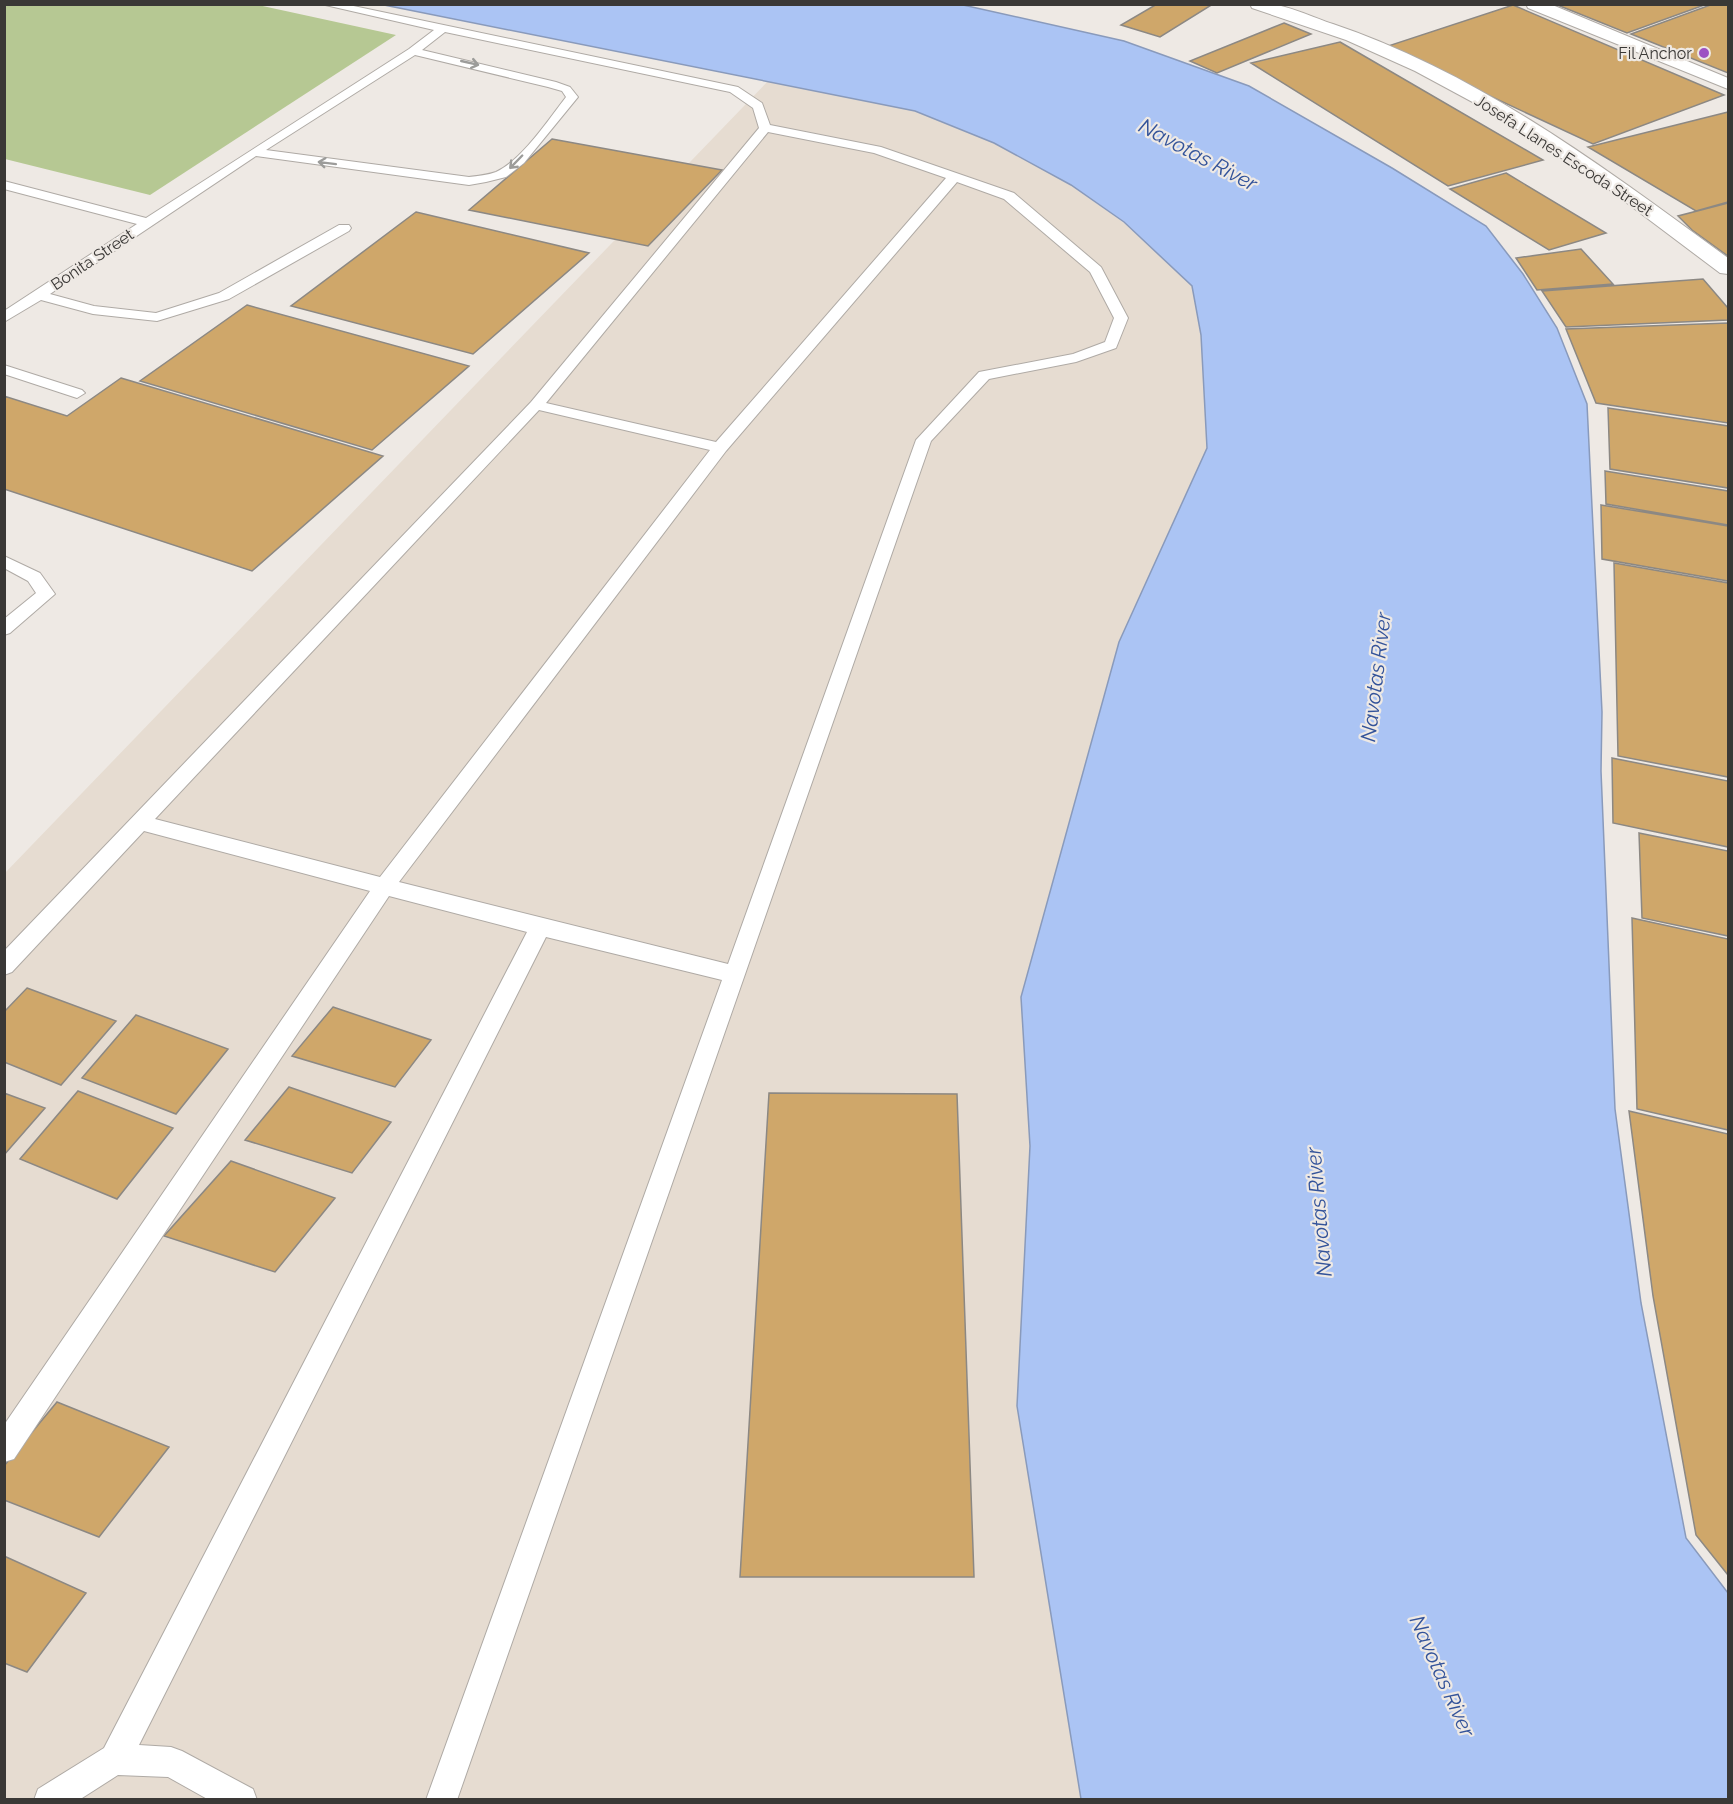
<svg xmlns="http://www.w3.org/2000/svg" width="1733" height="1804" font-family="Raleway,sans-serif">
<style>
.built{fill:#e6dcd1}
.green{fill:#b6c893}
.water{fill:#abc4f4;stroke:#899abb;stroke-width:1.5}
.building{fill:#cfa76a;stroke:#8c8883;stroke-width:1.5}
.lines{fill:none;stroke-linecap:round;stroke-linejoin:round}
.service-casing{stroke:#afaaa5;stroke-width:2}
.minor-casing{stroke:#afaaa5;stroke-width:2}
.service{fill:#fff;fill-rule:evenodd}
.minor{fill:#fff;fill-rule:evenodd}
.oneway{stroke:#9c9c9a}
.poi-dot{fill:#9d51c3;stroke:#eee9e4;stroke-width:2}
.labels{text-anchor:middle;stroke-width:4.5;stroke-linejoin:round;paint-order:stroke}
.far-poi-label{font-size:16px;fill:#3a3836;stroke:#eee9e4;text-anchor:end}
.far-street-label{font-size:16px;fill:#3a3836;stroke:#eee9e4}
.water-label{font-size:21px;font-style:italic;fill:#33539a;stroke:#eee9e4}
</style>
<rect width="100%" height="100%" fill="#eee9e4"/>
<path class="built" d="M768,81L915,111L994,143L1071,185L1124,223L1192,286L1201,335L1207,448L1119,642L1021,997L1030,1146L1017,1406L1081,1799H5L4,874Z"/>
<path class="green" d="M7,4L258,5L396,35L150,195L5,159L4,6Z"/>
<path class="water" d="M963,5L1124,41L1249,86L1392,168L1486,226L1523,274L1557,328L1587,404L1602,712L1601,771L1615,1109L1641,1303L1686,1538L1728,1593V1799H1081L1017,1406L1030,1146L1021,997L1119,642L1207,448L1201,335L1192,286L1124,222L1071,185L994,143L915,111L384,5Z"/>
<path class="building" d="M1157,4H1213L1160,37L1121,25Z
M1555,4H1707L1627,33Z
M1713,4H1728V73L1631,34Z
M1513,5L1724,95L1593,144L1385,47Z
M1284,23L1311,34L1217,73L1190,61Z
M1340,42L1543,160L1448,186L1251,63Z
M1728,112V202L1696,211L1588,147Z
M552,139L722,170L648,246L469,210Z
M1506,173L1606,233L1549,250L1450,189Z
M1728,203V256L1692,230L1678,216Z
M416,212L589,253L473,354L291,306Z
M1581,249L1613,284L1537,290L1516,258Z
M1703,279L1728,308V320L1566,327L1542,291Z
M247,305L469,366L372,450L140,381Z
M1728,323V423L1596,403L1566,329Z
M121,378L383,456L252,571L4,489V396L67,416Z
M1608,408L1728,426V488L1610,469Z
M1605,471L1728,491V525L1606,504Z
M1601,505L1728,526V581L1602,559Z
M1614,563L1728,583V777L1618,756Z
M1612,758L1728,781V847L1613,823Z
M1639,833L1728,851V936L1642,918Z
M1632,918L1728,939V1130L1637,1109Z
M27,988L116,1021L61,1085L4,1062V1012Z
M333,1007L431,1040L395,1087L292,1056Z
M136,1015L228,1049L176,1114L82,1078Z
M289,1087L391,1122L352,1173L245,1140Z
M78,1091L173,1128L117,1199L20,1159Z
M4,1093L45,1108L4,1155Z
M769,1093L957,1094L974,1577H740Z
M1629,1111L1728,1134V1575L1696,1535L1653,1296Z
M231,1161L335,1198L275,1272L164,1236Z
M57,1402L169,1447L99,1537L4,1500V1466Z
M4,1556L86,1593L27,1672L4,1663Z"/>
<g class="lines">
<defs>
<path id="service" d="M321,4H344L738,87L762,103L770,125L881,147L1014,193L1101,267L1128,318L1116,348L1076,362L989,379L931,441L457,1800H426L722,980L546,937L139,1745L171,1747L182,1751L253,1789L257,1800H209L168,1777L118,1775L79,1800H34L38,1789L104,1748L527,932L389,896L14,1459L4,1462V1425L370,891L144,831L12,972L4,975V951L531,402L759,128L753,108L730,92L445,32L422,50L556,82L570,87L578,97L524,163L506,177L486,182L469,185L256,156L50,294L94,306L156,313L219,293L339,225H349L351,228L349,231L229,299L157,321L93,314L41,300L4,322V311L137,224L4,189V181L146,218L409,49L434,30ZM415,55L548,87L562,91L566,97C549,119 522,160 496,172C488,175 478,176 469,177L266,150ZM768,132L874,153L946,178L716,442L546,403ZM957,182L1004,199L1090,272L1114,318L1105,342L1073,354L979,372L916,440L728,964L399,882L726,451ZM539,410L710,450L380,877L155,819Z
M4,365L82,390L85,393L77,398L4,374Z
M4,556L40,573L55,594L10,633L4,635V619L36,593L28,581L4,568Z"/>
<path id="minor" d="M1250,4C1259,4 1269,3 1277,5C1296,9 1315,18 1333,24C1479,73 1605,168 1728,258V274L1720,273L1607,188L1491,112L1415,71L1346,40L1252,8Z
M1526,4H1550L1728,78V89L1528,8Z"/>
</defs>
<use href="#service" class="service-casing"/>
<use href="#minor" class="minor-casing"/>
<use href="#service" class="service"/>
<use href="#minor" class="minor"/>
</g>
<defs><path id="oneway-shaft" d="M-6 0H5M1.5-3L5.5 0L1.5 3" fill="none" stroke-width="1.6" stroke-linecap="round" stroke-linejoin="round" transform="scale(1.5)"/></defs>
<g class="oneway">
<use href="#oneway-shaft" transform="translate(470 63) rotate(13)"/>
<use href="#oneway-shaft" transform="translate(516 162) rotate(134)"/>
<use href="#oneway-shaft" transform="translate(327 163) rotate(-173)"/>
</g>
<circle class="poi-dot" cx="1704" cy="53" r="6"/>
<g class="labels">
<g class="far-poi-label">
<text x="1692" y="59">Fil Anchor</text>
</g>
<g class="far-street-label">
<text transform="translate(1564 155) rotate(33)" y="6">Josefa Llanes Escoda Street</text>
<text transform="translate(92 259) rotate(-34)" y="6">Bonita Street</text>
</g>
<g class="water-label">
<text transform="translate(1198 155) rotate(28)" y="7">Navotas River</text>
<text transform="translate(1376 677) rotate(-83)" y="7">Navotas River</text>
<text transform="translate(1319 1212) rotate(-95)" y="7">Navotas River</text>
<text transform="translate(1442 1676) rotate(66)" y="7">Navotas River</text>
</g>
</g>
<rect width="1733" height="1804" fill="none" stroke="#3a3836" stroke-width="12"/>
</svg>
